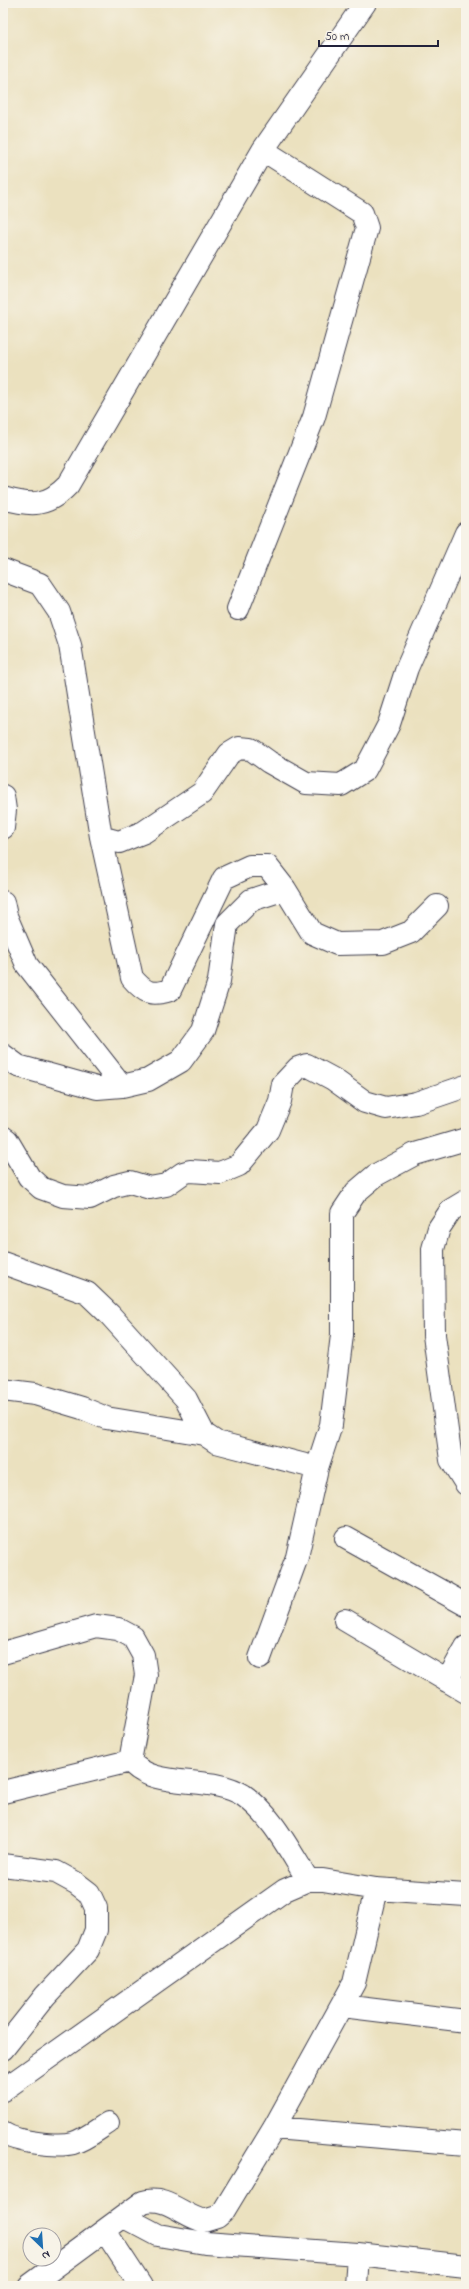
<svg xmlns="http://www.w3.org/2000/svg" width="469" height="2289" font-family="'Indie Flower',sans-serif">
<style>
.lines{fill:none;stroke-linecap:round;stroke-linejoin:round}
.minor-casing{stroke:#403f4f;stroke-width:24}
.minor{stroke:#fff;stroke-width:22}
</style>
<rect width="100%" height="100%" fill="#f7f3e8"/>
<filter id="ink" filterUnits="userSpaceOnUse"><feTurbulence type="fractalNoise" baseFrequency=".025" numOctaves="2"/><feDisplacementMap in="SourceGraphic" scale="8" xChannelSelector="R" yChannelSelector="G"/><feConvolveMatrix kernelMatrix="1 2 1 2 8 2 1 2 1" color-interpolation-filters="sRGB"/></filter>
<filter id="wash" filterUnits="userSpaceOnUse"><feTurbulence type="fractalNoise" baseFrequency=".012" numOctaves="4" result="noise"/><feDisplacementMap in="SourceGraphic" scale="16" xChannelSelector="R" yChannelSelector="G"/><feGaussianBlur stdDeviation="0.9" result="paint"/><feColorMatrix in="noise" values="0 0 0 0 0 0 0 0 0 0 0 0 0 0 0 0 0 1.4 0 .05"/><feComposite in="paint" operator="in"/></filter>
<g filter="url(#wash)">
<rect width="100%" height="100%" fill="#ebe1bf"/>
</g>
<g filter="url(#ink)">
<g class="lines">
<defs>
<path id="minor" d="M3,498C31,506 47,507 68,485L263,150L365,3
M3,570L40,584L59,612L70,645L101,837L132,978C145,993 151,996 170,990L224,878L250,866H267L285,889L312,933L337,944L383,943L411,932L437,906
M238,609L314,417L367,228L362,213L263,150
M3,796L5,810L3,828
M101,837L119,842L144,832L202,793L229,754L239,748L251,749L269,762L306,783L341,785L365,770L389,724L407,668L466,533
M3,902L6,916L27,965L122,1086
M3,1055L18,1066L97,1088L122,1086L148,1080L181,1061L203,1031L219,981L227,924L251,900L285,889
M3,1137L7,1140L29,1177L41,1188L63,1196L90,1198L114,1186L130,1182L150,1188L166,1185L183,1173L190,1171L220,1173L239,1165L268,1130L280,1101L283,1084L298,1068L307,1065L333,1079L365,1102L386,1108L416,1103L466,1086
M466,1201L451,1210L439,1228L433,1249L434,1335L451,1460L466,1484
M3,1263L87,1293L110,1315L186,1399L204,1434L216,1442L317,1468
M3,1390L35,1394L82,1408L106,1418L204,1434
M346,1538L466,1605
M345,1620L466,1692
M3,1653L96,1626L118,1629L133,1637L143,1655L146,1675L130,1761C154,1791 211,1774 243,1795C272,1815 289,1850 308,1880
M260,1658L297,1557L317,1468L331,1425L342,1335V1213L356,1192L376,1175L415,1154L466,1139
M447,1681L466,1647
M3,1792L130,1761
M3,1865L56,1872L76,1883L89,1893L96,1908V1930L88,1950L45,1996L3,2049
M342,2006L466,2021
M3,2090L285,1890L308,1880H323L376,1889L466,1895
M274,2128L466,2144
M3,2133C16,2142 57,2147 73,2143C86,2139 97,2130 108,2123
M124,2217L158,2235L205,2243L358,2254L356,2286
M105,2231L141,2286
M358,2254L466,2266
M29,2286L143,2202C166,2195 183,2216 204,2221L217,2217L223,2212L274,2128L354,1983L376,1889"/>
</defs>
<use href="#minor" class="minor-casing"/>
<use href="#minor" class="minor"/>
</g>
</g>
<rect width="469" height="2289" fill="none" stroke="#f7f3e8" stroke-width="16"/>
<g transform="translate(42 2247) rotate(155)"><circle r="19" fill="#f7f3e8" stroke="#a29fa3"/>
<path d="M0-3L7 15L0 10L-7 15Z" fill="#1f6fb2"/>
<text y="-6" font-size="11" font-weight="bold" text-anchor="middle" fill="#22223b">N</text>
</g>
<path d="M319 40v6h119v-6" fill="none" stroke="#22223b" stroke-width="2"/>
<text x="325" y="40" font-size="12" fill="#22223b" stroke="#f7f3e8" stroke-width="3" paint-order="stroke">50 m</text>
</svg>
